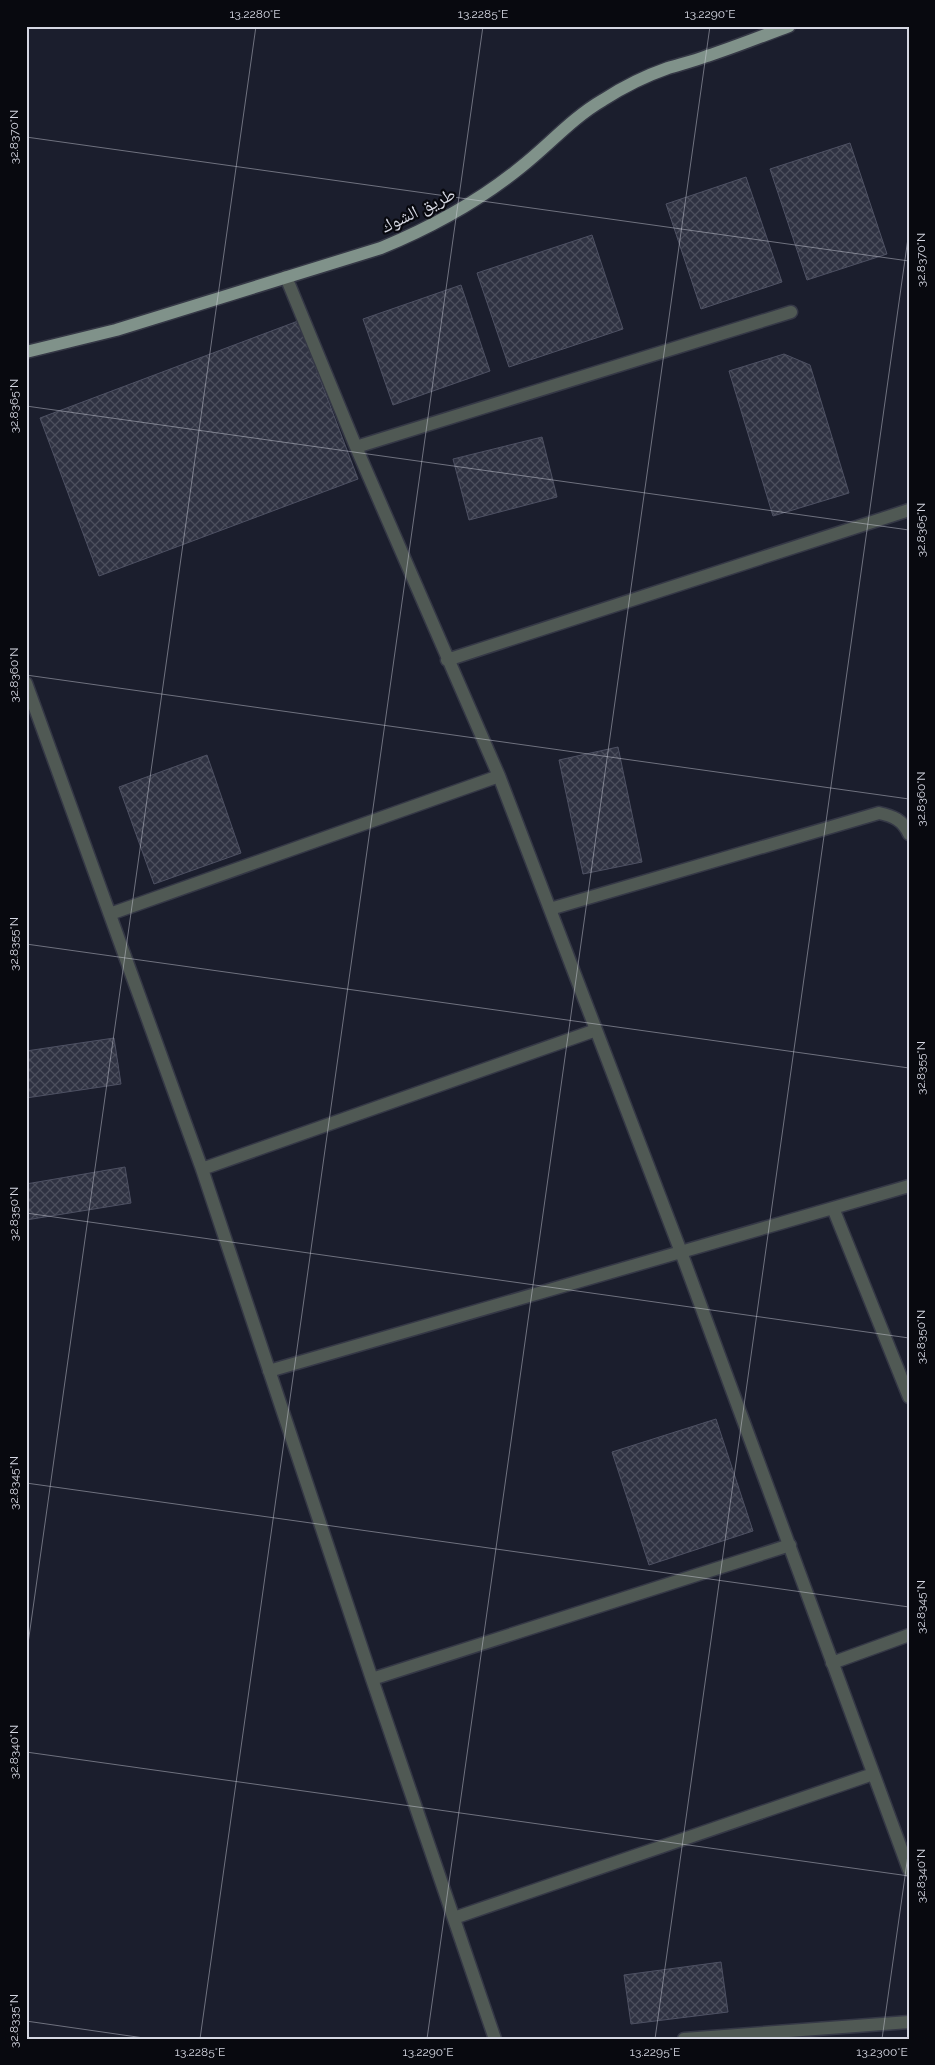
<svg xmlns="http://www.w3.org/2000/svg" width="935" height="2065" font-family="Raleway,'Noto Naskh Arabic',sans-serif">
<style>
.building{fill:url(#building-cross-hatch);stroke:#4e5163}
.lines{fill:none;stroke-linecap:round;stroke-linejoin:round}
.minor-casing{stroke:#353846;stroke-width:15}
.major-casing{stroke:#353846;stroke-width:15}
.minor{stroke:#505954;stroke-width:12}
.major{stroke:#80928a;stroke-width:12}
.ticks{fill:none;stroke:#d5d7e2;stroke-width:1;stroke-opacity:0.45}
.labels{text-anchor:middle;stroke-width:4.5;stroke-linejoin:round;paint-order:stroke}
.street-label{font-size:18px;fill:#d5d7e2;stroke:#08090f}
.neatline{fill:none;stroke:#d5d7e2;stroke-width:2}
.ticks-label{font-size:12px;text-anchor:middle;fill:#d5d7e2}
</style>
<defs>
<pattern id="building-cross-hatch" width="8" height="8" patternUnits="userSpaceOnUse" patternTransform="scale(1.25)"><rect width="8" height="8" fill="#2f3242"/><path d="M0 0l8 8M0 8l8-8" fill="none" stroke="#4c4f5d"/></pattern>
</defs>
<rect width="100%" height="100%" fill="#1b1e2d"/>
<path class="building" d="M850,143L887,254L807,280L770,169Z
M746,177L782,282L701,309L666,204Z
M592,235L623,329L509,367L477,273Z
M461,285L490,371L393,405L363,319Z
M298,321L358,479L99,576L40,418Z
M784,354L810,365L849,493L773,516L729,371Z
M542,437L557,497L469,520L453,459Z
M618,747L642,862L583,874L559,760Z
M207,755L241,853L154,884L119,787Z
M114,1038L121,1084L26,1098V1051Z
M125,1167L131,1203L26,1220V1184Z
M716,1419L753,1531L649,1565L612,1452Z
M721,1962L728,2012L631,2024L624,1975Z"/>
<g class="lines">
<defs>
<path id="minor" d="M286,277L356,447L499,776L681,1252L909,1870
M356,447L791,312
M447,660L909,510
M26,683L202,1169L372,1679L495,2039
M550,909L879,813C893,816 903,820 909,834
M110,914L499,776
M202,1169L596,1030
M833,1208L909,1397
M269,1371L909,1186
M832,1663L909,1635
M372,1679L790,1545
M454,1918L873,1774
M684,2039L909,2022"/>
<path id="major" d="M26,352L116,330L381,248C432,227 478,202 521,167C549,145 572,118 603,100C623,87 645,76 668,68C681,64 694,61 707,56C735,47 762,36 789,26"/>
</defs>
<use href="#minor" class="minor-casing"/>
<use href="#major" class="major-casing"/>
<use href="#minor" class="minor"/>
<use href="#major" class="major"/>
</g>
<path class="ticks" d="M26,41L28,26M26,137L909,261M26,406L909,530M26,675L909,799M26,944L909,1068M26,1213L909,1338M26,1483L909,1607M26,1658L256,26M26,1752L909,1876M26,2021L151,2039M200,2039L483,26M427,2039L710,26M655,2039L909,231M882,2039L909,1848"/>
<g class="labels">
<g class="street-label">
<text transform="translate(418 210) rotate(-26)" y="6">طريق الشوك</text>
</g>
</g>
<rect width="935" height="2065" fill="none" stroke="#08090f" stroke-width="55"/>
<rect x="28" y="28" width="880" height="2010" class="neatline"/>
<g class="ticks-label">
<text x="255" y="18">13.2280°E</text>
<text x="483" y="18">13.2285°E</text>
<text x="710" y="18">13.2290°E</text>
<text transform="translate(14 137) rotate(-90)" y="4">32.8370°N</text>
<text transform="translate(921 260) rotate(-90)" y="4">32.8370°N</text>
<text transform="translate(14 406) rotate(-90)" y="4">32.8365°N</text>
<text transform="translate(921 530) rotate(-90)" y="4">32.8365°N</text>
<text transform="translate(14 675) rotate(-90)" y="4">32.8360°N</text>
<text transform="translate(921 799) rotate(-90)" y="4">32.8360°N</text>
<text transform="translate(14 944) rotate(-90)" y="4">32.8355°N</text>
<text transform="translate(921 1068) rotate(-90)" y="4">32.8355°N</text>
<text transform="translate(14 1214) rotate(-90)" y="4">32.8350°N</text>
<text transform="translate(921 1337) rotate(-90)" y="4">32.8350°N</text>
<text transform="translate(14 1483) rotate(-90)" y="4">32.8345°N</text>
<text transform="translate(921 1607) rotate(-90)" y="4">32.8345°N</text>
<text transform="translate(14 1752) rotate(-90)" y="4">32.8340°N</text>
<text transform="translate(921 1876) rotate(-90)" y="4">32.8340°N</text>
<text transform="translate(14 2021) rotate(-90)" y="4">32.8335°N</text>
<text x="200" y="2056">13.2285°E</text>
<text x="428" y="2056">13.2290°E</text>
<text x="655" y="2056">13.2295°E</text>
<text x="882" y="2056">13.2300°E</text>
</g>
</svg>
